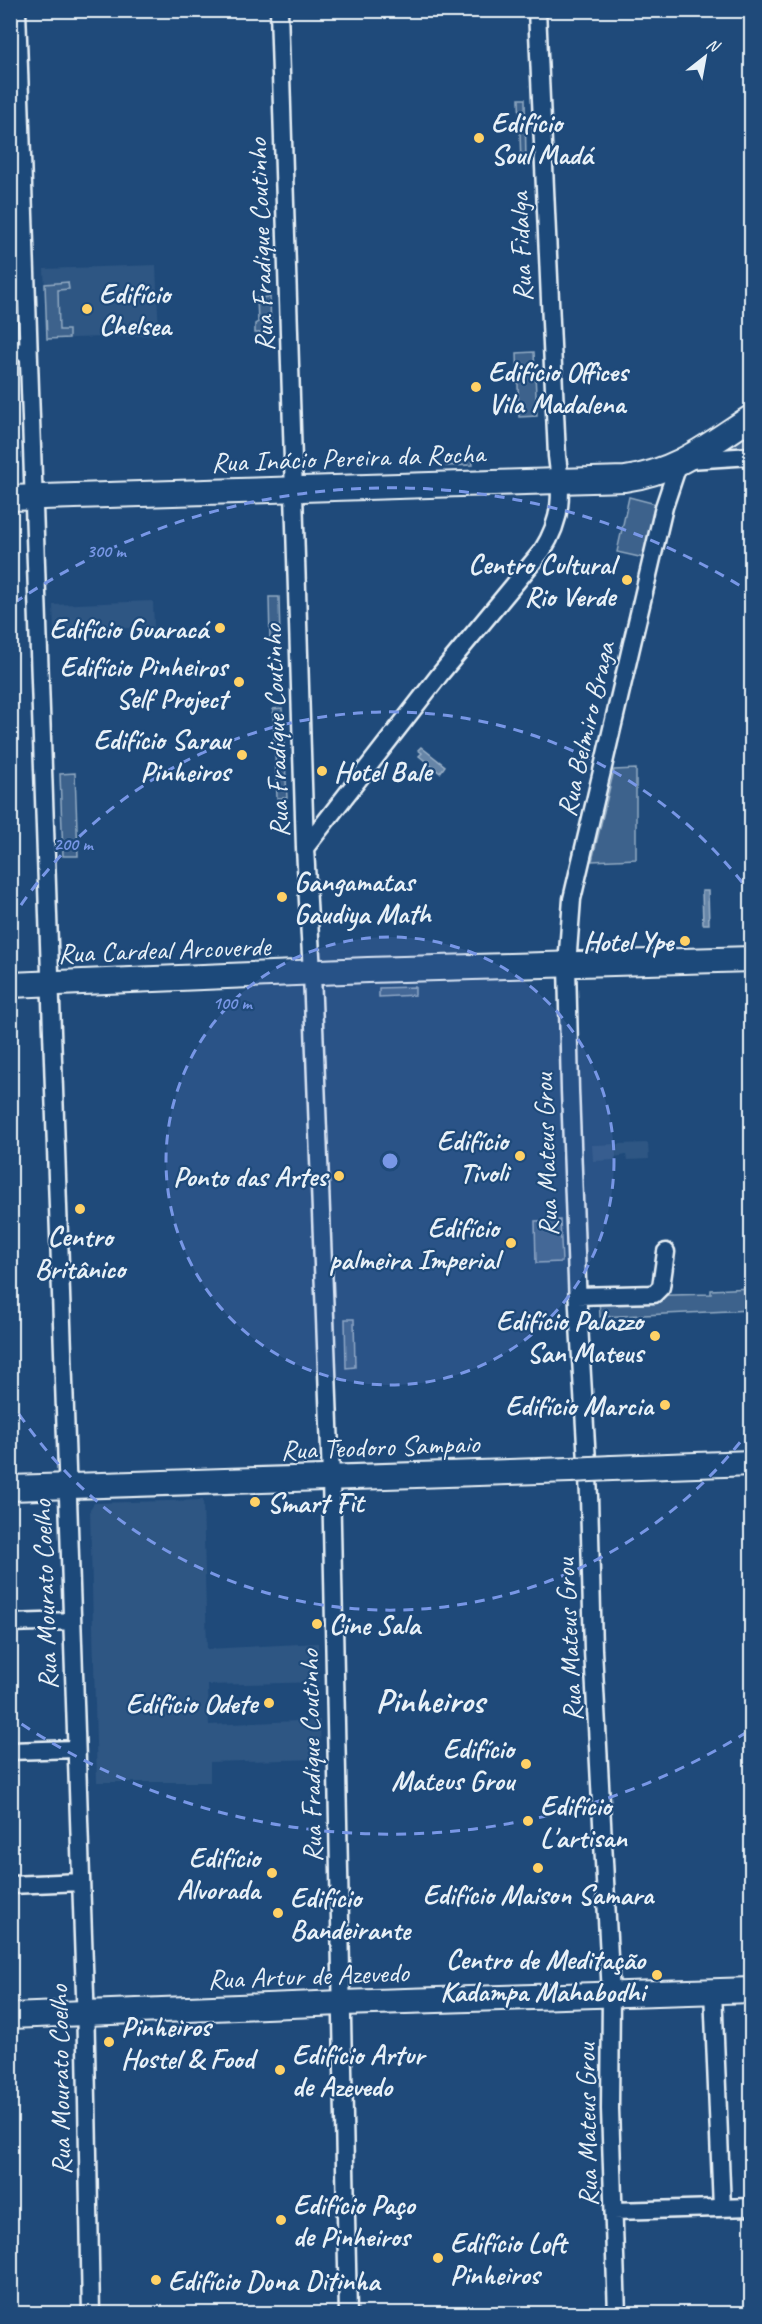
<svg xmlns="http://www.w3.org/2000/svg" width="762" height="2324" font-family="Caveat,sans-serif">
<style>
.built{fill:#2e5683}
.green{fill:#3c628c;stroke:#92aac2;stroke-width:1.5}
.water{fill:#6685a7;stroke:#9ab0c7;stroke-width:1.5}
.lines{fill:none;stroke-linecap:round;stroke-linejoin:round}
.street-casing{stroke:#e8f1f8;stroke-width:21}
.secondary-casing{stroke:#e8f1f8;stroke-width:28}
.street{stroke:#1f4a7a;stroke-width:16}
.secondary{stroke:#1f4a7a;stroke-width:24}
.secondary-bridge-casing{stroke:#e8f1f8;stroke-width:28;stroke-linecap:butt}
.secondary-bridge{stroke:#1f4a7a;stroke-width:24}
.ring{fill:none;stroke:#7897e6;stroke-width:3;stroke-dasharray:10 8}
.poi-dot{fill:#ffd166;stroke:#1f4a7a;stroke-width:2}
.labels{text-anchor:middle;stroke-width:4.5;stroke-linejoin:round;paint-order:stroke}
.poi-label{font-size:28px;font-weight:bold;fill:#e8f1f8;stroke:#1f4a7a;text-anchor:start}
.street-label{font-size:28px;fill:#e8f1f8;stroke:#1f4a7a}
.district-label{font-size:34px;font-weight:bold;fill:#e8f1f8;stroke:#1f4a7a}
.centre{fill:#7897e6;stroke:#1f4a7a;stroke-width:3}
.ring-label{font-size:18px;text-anchor:middle;font-weight:bold;fill:#7897e6;stroke:#1f4a7a;stroke-width:4.5;stroke-linejoin:round;paint-order:stroke}
</style>
<rect width="100%" height="100%" fill="#1f4a7a"/>
<filter id="ink" filterUnits="userSpaceOnUse"><feTurbulence type="fractalNoise" baseFrequency=".0167" numOctaves="2"/><feDisplacementMap in="SourceGraphic" scale="12" xChannelSelector="R" yChannelSelector="G"/><feConvolveMatrix kernelMatrix="1 2 1 2 8 2 1 2 1" color-interpolation-filters="sRGB"/></filter>
<g filter="url(#ink)">
<path class="built" d="M156,265L159,335L47,339L44,269Z
M153,601L154,627L54,631L53,605Z
M648,1143L649,1159L627,1160L626,1155L615,1157V1160L593,1161L592,1145Z
M203,1500L207,1649L318,1643L319,1682L208,1685L209,1725L320,1720L321,1759L210,1762V1782H97L90,1509L94,1503Z"/>
<path class="green" d="M519,99H525L526,165H521Z
M68,282L69,289L58,290L59,330H69V338L47,339L45,284Z
M270,297L271,332L255,333V324L258,322L257,298Z
M534,352L537,416L519,417L517,353Z
M750,426L751,451L702,456Z
M472,457L473,465L446,466V458Z
M629,497L656,504L644,558L617,552Z
M269,597H279L280,639L270,640Z
M282,708L287,798H277L273,709Z
M636,769V859L592,861L614,770Z
M75,773L78,856H63L60,774Z
M415,987V995L379,997V988Z
M560,1220L562,1262L536,1263L535,1221Z
M751,1288V1310L600,1317L599,1297L711,1294V1290Z
M345,1319H354L355,1367L346,1368Z"/>
<path class="water" d="M421,747L445,766L440,773L419,756L422,753L418,750Z
M702,891H708L709,924H703Z"/>
<g class="lines">
<defs>
<path id="street" d="M17,10L85,1994L91,2314
M279,10L305,848L312,973L331,1477L348,2314
M10,352L28,351
M689,460L752,456
M305,848L441,673L542,551C563,518 562,493 557,456L537,10
M577,1296L654,1294L661,1287L666,1252
M10,1623L72,1621
M10,1751L76,1749
M10,1885L81,1882
M713,1991L722,2208
M614,2211L752,2207
M617,2314L610,2109L611,1995L593,1650L589,1496L578,1307L570,1090L567,965L572,899L664,507L678,465"/>
<path id="secondary" d="M10,498L625,479C678,471 708,445 752,417
M10,985L368,970L752,959
M612,1468L752,1463
M10,1488L570,1470
M10,2016L342,2003L752,1990"/>
</defs>
<use href="#street" class="street-casing"/>
<use href="#secondary" class="secondary-casing"/>
<use href="#street" class="street"/>
<use href="#secondary" class="secondary"/>
<defs>
<path id="secondary-bridge" d="M570,1470L612,1468"/>
</defs>
<use href="#secondary-bridge" class="secondary-bridge-casing"/>
<use href="#secondary-bridge" class="secondary-bridge"/>
</g>
</g>
<circle cx="390" cy="1161" r="224" fill="#7897e6" fill-opacity=".12"/>
<g class="ring">
<circle cx="390" cy="1161" r="224"/>
<path d="M751 1428A449 449 0 0 1 11 1402M11 920A449 449 0 0 1 751 894"/>
<path d="M747 1732A673 673 0 0 1 14 1719M14 603A673 673 0 0 1 747 590"/>
</g>
<g class="poi-dot">
<circle cx="479" cy="138" r="6"/>
<circle cx="87" cy="309" r="6"/>
<circle cx="476" cy="387" r="6"/>
<circle cx="627" cy="580" r="6"/>
<circle cx="220" cy="628" r="6"/>
<circle cx="239" cy="682" r="6"/>
<circle cx="242" cy="755" r="6"/>
<circle cx="322" cy="771" r="6"/>
<circle cx="282" cy="897" r="6"/>
<circle cx="685" cy="941" r="6"/>
<circle cx="520" cy="1156" r="6"/>
<circle cx="339" cy="1176" r="6"/>
<circle cx="80" cy="1209" r="6"/>
<circle cx="511" cy="1243" r="6"/>
<circle cx="655" cy="1336" r="6"/>
<circle cx="665" cy="1405" r="6"/>
<circle cx="255" cy="1502" r="6"/>
<circle cx="317" cy="1624" r="6"/>
<circle cx="269" cy="1703" r="6"/>
<circle cx="526" cy="1764" r="6"/>
<circle cx="528" cy="1821" r="6"/>
<circle cx="538" cy="1868" r="6"/>
<circle cx="272" cy="1873" r="6"/>
<circle cx="278" cy="1913" r="6"/>
<circle cx="657" cy="1975" r="6"/>
<circle cx="109" cy="2042" r="6"/>
<circle cx="280" cy="2070" r="6"/>
<circle cx="281" cy="2220" r="6"/>
<circle cx="438" cy="2258" r="6"/>
<circle cx="156" cy="2280" r="6"/>
</g>
<g class="labels">
<g class="poi-label">
<text x="491" y="132">Edifício<tspan x="491" dy="32">Soul Madá</tspan></text>
<text x="99" y="303">Edifício<tspan x="99" dy="32">Chelsea</tspan></text>
<text x="488" y="381">Edifício Offices<tspan x="488" dy="32">Vila Madalena</tspan></text>
<text x="615" y="574" text-anchor="end">Centro Cultural<tspan x="615" dy="32">Rio Verde</tspan></text>
<text x="208" y="638" text-anchor="end">Edifício Guaracá</text>
<text x="227" y="676" text-anchor="end">Edifício Pinheiros<tspan x="227" dy="32">Self Project</tspan></text>
<text x="230" y="749" text-anchor="end">Edifício Sarau<tspan x="230" dy="32">Pinheiros</tspan></text>
<text x="334" y="781">Hotel Bale</text>
<text x="294" y="891">Gangamatas<tspan x="294" dy="32">Gaudiya Math</tspan></text>
<text x="673" y="951" text-anchor="end">Hotel Ype</text>
<text x="508" y="1150" text-anchor="end">Edifício<tspan x="508" dy="32">Tivoli</tspan></text>
<text x="327" y="1186" text-anchor="end">Ponto das Artes</text>
<text x="499" y="1237" text-anchor="end">Edifício<tspan x="499" dy="32">palmeira Imperial</tspan></text>
<text x="80" y="1246" text-anchor="middle">Centro<tspan x="80" dy="32">Britânico</tspan></text>
<text x="643" y="1330" text-anchor="end">Edifício Palazzo<tspan x="643" dy="32">San Mateus</tspan></text>
<text x="653" y="1415" text-anchor="end">Edifício Marcia</text>
<text x="267" y="1512">Smart Fit</text>
<text x="329" y="1634">Cine Sala</text>
<text x="257" y="1713" text-anchor="end">Edifício Odete</text>
<text x="514" y="1758" text-anchor="end">Edifício<tspan x="514" dy="32">Mateus Grou</tspan></text>
<text x="540" y="1815">Edifício<tspan x="540" dy="32">L'artisan</tspan></text>
<text x="260" y="1867" text-anchor="end">Edifício<tspan x="260" dy="32">Alvorada</tspan></text>
<text x="538" y="1904" text-anchor="middle">Edifício Maison Samara</text>
<text x="290" y="1907">Edifício<tspan x="290" dy="32">Bandeirante</tspan></text>
<text x="645" y="1969" text-anchor="end">Centro de Meditação<tspan x="645" dy="32">Kadampa Mahabodhi</tspan></text>
<text x="121" y="2036">Pinheiros<tspan x="121" dy="32">Hostel &amp; Food</tspan></text>
<text x="292" y="2064">Edifício Artur<tspan x="292" dy="32">de Azevedo</tspan></text>
<text x="293" y="2214">Edifício Paço<tspan x="293" dy="32">de Pinheiros</tspan></text>
<text x="450" y="2252">Edifício Loft<tspan x="450" dy="32">Pinheiros</tspan></text>
<text x="168" y="2290">Edifício Dona Ditinha</text>
</g>
<g class="street-label">
<text transform="translate(260 245) rotate(-92)" y="10">Rua Fradique Coutinho</text>
<text transform="translate(520 247) rotate(-92)" y="10">Rua Fidalga</text>
<text transform="translate(348 457) rotate(-2)" y="10">Rua Inácio Pereira da Rocha</text>
<text transform="translate(585 729) rotate(-77)" y="10">Rua Belmiro Braga</text>
<text transform="translate(275 731) rotate(-92)" y="10">Rua Fradique Coutinho</text>
<text transform="translate(164 949) rotate(-2)" y="10">Rua Cardeal Arcoverde</text>
<text transform="translate(545 1155) rotate(-92)" y="10">Rua Mateus Grou</text>
<text transform="translate(380 1446) rotate(-2)" y="10">Rua Teodoro Sampaio</text>
<text transform="translate(44 1595) rotate(-92)" y="10">Rua Mourato Coelho</text>
<text transform="translate(568 1640) rotate(-93)" y="10">Rua Mateus Grou</text>
<text transform="translate(310 1756) rotate(-91)" y="10">Rua Fradique Coutinho</text>
<text transform="translate(308 1975) rotate(-2)" y="10">Rua Artur de Azevedo</text>
<text transform="translate(59 2080) rotate(-91)" y="10">Rua Mourato Coelho</text>
<text transform="translate(586 2125) rotate(-91)" y="10">Rua Mateus Grou</text>
</g>
<g class="district-label">
<text x="430" y="1712">Pinheiros</text>
</g>
</g>
<circle cx="390" cy="1161" r="9" class="centre"/>
<g class="ring-label">
<text x="106" y="557">300 m</text>
<text x="73" y="850">200 m</text>
<text x="232" y="1009">100 m</text>
</g>
<rect width="762" height="2324" fill="none" stroke="#1f4a7a" stroke-width="36"/>
<rect x="18" y="18" width="726" height="2288" fill="none" stroke="#e8f1f8" stroke-width="2" filter="url(#ink)"/>
<g transform="translate(705 57) rotate(31)" stroke="#1f4a7a" stroke-width="4.5" paint-order="stroke">
<path d="M0-4.5L10 22L0 15L-10 22Z" fill="#e8f1f8"/>
<text y="-9" font-size="16" font-weight="bold" text-anchor="middle" fill="#e8f1f8">N</text>
</g>
</svg>
